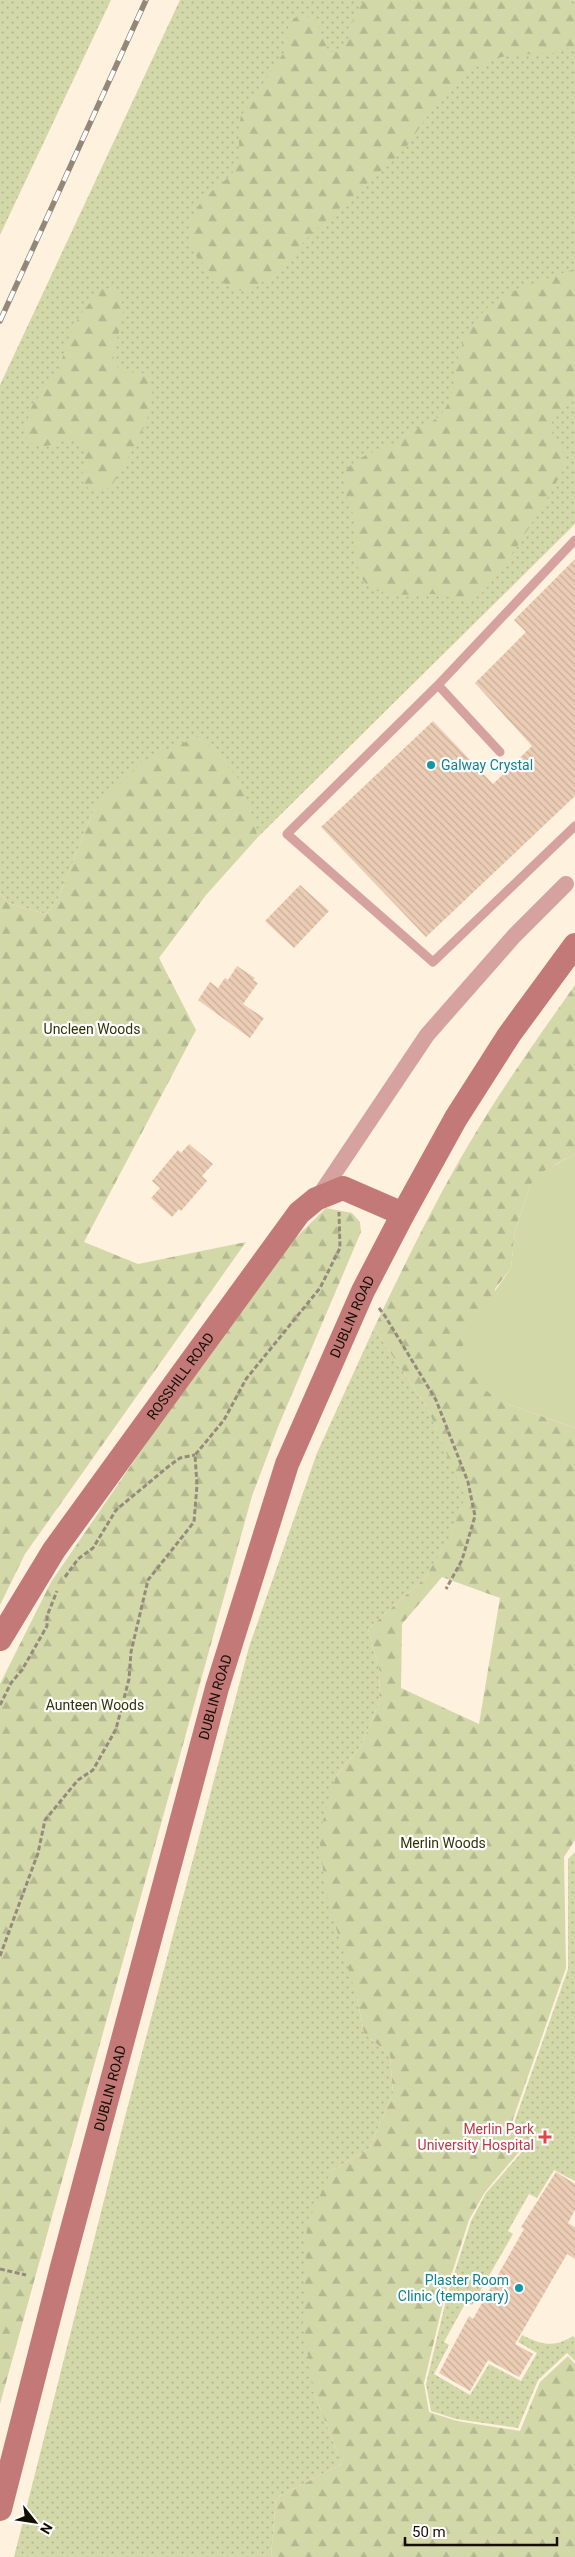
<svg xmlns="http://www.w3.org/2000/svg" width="575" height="2557" font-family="Roboto,sans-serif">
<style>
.grass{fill:url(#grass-dots)}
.forest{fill:url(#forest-firs);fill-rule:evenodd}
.park{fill:#d3d8a9}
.building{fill:url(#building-back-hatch)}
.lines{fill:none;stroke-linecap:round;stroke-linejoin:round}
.path{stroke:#958b7c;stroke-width:3;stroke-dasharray:5 2.5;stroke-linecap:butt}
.lane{stroke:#d5a2a0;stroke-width:9}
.street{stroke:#d5a2a0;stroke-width:16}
.secondary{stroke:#c27978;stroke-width:24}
.rail-casing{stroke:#928779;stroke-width:5.5}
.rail{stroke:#fff;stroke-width:4;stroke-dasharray:11;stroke-linecap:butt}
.culture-dot{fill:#0f9aa8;stroke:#fff;stroke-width:2}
.health-dot{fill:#e0444e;stroke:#fff;stroke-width:2}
.labels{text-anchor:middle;stroke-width:4.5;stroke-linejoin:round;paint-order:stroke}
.culture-label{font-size:14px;fill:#0d838f;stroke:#fff;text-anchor:start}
.park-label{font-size:14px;fill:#303206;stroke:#fff}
.street-label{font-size:14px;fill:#150e04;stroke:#fff}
.health-label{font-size:14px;fill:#be3a42;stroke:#fff;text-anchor:end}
</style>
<defs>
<pattern id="grass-dots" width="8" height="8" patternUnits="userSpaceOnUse" patternTransform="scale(1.25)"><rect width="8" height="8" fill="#d3d8a9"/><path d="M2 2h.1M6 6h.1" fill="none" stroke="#b4b890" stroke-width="1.8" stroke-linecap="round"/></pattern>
<pattern id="forest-firs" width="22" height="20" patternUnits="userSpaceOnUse" patternTransform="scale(1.25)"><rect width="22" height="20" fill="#d3d8a9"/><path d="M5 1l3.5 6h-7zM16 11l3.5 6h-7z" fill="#b4b890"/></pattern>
<pattern id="building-back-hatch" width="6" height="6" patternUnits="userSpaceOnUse" patternTransform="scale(1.25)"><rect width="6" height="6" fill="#ebccb4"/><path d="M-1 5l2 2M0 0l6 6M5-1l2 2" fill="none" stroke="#c9ae99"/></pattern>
</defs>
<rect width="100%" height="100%" fill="#fef1de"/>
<path class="grass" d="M0,0H111L0,235Z
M180,0H575V524L258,837L249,811L94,809L59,897L46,914L8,903L0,893V385Z
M374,1328L428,1409L466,1497L449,1539L425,1578L368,1629L380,1672L379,1703L361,1746L336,1776L357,1998L364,2033L390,2055L393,2093L369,2149L331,2171L313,2390L342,2464L276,2498L271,2557H14L125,2117L249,1647L317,1453Z
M575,1852V2181L554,2170L537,2198L529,2194L508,2231L513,2234L472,2305L466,2302L444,2342L449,2345L434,2374L470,2395L489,2364L521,2381L537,2353L518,2342L522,2335C542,2345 554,2348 573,2336L575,2338V2361L567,2353L538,2380L518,2428L456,2419L431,2411L426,2384L447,2296L471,2221L486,2193L521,2153L514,2123L568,1969V1859Z"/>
<path class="forest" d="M367,0H569L575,10V46L553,53L509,55L488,61L469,71L452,85L438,101L407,146L392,161L310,235L274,275L246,292C226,288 215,278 202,263C180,240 187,214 210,193C217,186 230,178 235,169C243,155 236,134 241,116L285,51L288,28L294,18L305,15L316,22L329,52H340C355,37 347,13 367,0Z
M575,269V400C537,426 554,427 567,460C562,479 493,588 478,596C462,604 449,595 433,594C410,594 368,601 359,572C354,558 358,541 356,526C352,505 342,495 345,471C359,455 376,452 394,443C401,439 407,434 413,430C424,425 435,422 442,413C454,399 453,379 457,362C472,297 519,288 575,269Z
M102,288L113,289C118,295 123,301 123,309C125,337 88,375 147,373C149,377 151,383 152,388C156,416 125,463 111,487L100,490L89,489L81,480C84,464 90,451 76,439C61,440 51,448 35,446L27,438L25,427L32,406L59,368L70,335L80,315Z
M200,736L240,780L258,837L206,895L159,958L196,1030L84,1242L138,1264L246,1242L25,1554L0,1605V893L8,903L46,914L59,897L94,809L146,758Z
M575,985V1154L556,1164L530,1185L515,1231L511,1268L495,1289L505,1403L575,1428V1840L564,1857L566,1968L512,2122L519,2152L485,2192L469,2220L445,2295L424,2383L429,2412L457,2421L520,2431L540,2382L568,2356L575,2364V2557H271L276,2498L342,2464L313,2390L303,2322L307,2224L331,2171L369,2149L393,2093L390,2055L364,2033L357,1998L326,1894L319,1835L336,1776L361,1746L379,1703L380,1672L368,1629L425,1578L450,1536L465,1497L428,1409L374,1328C403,1268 432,1207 466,1149C499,1092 537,1039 575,985ZM442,1577L500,1598L479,1724L401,1688L402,1624Z
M326,1208L352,1213L360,1222L361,1232L278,1427L252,1496L0,2404V1684L51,1582L269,1264Z"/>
<path class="park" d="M575,1154V1428L505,1403L485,1390L460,1359L466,1333L511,1268L515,1231L530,1185L542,1172Z"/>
<path class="building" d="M575,559V796L426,937L321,827L433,721L493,784L532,746L475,683L526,632L514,620Z
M300,885L329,911L294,948L265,921Z
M237,966L255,978L253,980L258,983L243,1004L264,1018L250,1038L198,1000L210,982L218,988L225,978L228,980Z
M189,1144L213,1164L202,1176L207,1181L181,1211L179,1209L172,1217L151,1198L160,1188L152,1181L178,1150L181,1153Z
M556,2172L575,2184V2210L568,2223L575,2227V2259L567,2254L515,2344L533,2354L519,2377L488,2360L470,2391L439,2373L469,2316L473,2319L524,2229L521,2227Z"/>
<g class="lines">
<path class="path" d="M379,1308L385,1316L436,1400L468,1482L475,1516L462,1560L446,1589
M65,1577L78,1559L93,1548L116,1510L169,1466L180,1458L195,1455
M0,1705L11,1683L22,1670L47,1626V1616L57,1591
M0,1956L38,1853L45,1820L78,1780L93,1770L116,1729L129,1679L131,1652L148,1580L194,1522L197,1485L195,1455L224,1420L246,1379L320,1288L340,1248L339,1212
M0,2269L26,2275"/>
<path class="lane" d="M575,540L438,685L287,834L433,962L575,826
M438,685L500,752"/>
<path class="street" d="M317,1199L427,1035L514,936L566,884"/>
<g class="secondary">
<path id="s1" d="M0,1639L54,1550L299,1213L316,1199L343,1188L403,1214"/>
<path id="s2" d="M0,2509L62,2267L217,1688L287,1464L363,1291L403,1214L456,1118L509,1035L575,945"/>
</g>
<defs>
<path id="rail" d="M0,321L146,0"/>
</defs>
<use href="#rail" class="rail-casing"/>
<use href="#rail" class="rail"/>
</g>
<g class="culture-dot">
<circle cx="431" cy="765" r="5"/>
<circle cx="519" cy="2288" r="5"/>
</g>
<path class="health-dot" d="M542.5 2129.5h5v5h5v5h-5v5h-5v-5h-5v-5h5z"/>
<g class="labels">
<g class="culture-label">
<text x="441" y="770">Galway Crystal</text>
<text x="509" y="2285" text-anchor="end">Plaster Room<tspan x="509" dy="16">Clinic (temporary)</tspan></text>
</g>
<g class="park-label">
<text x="92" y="1034">Uncleen Woods</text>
<text x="95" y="1710">Aunteen Woods</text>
<text x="443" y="1848">Merlin Woods</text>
</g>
<g class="street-label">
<text dy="5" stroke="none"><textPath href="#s2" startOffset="1245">DUBLIN ROAD</textPath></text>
<text dy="5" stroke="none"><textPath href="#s1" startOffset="319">ROSSHILL ROAD</textPath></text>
<text dy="5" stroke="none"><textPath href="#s2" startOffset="840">DUBLIN ROAD</textPath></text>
<text dy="5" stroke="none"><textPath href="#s2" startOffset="435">DUBLIN ROAD</textPath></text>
</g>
<g class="health-label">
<text x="534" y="2134">Merlin Park<tspan x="534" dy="16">University Hospital</tspan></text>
</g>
</g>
<g transform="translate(35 2522) rotate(120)" stroke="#ffffff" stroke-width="4" paint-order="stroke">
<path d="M0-4L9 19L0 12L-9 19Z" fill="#150e04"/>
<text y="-8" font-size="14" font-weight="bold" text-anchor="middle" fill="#150e04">N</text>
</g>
<path d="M405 2537v8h152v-8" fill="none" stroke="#150e04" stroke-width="2.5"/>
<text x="412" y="2537" font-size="15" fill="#150e04" stroke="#ffffff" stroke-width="4" paint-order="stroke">50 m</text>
</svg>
